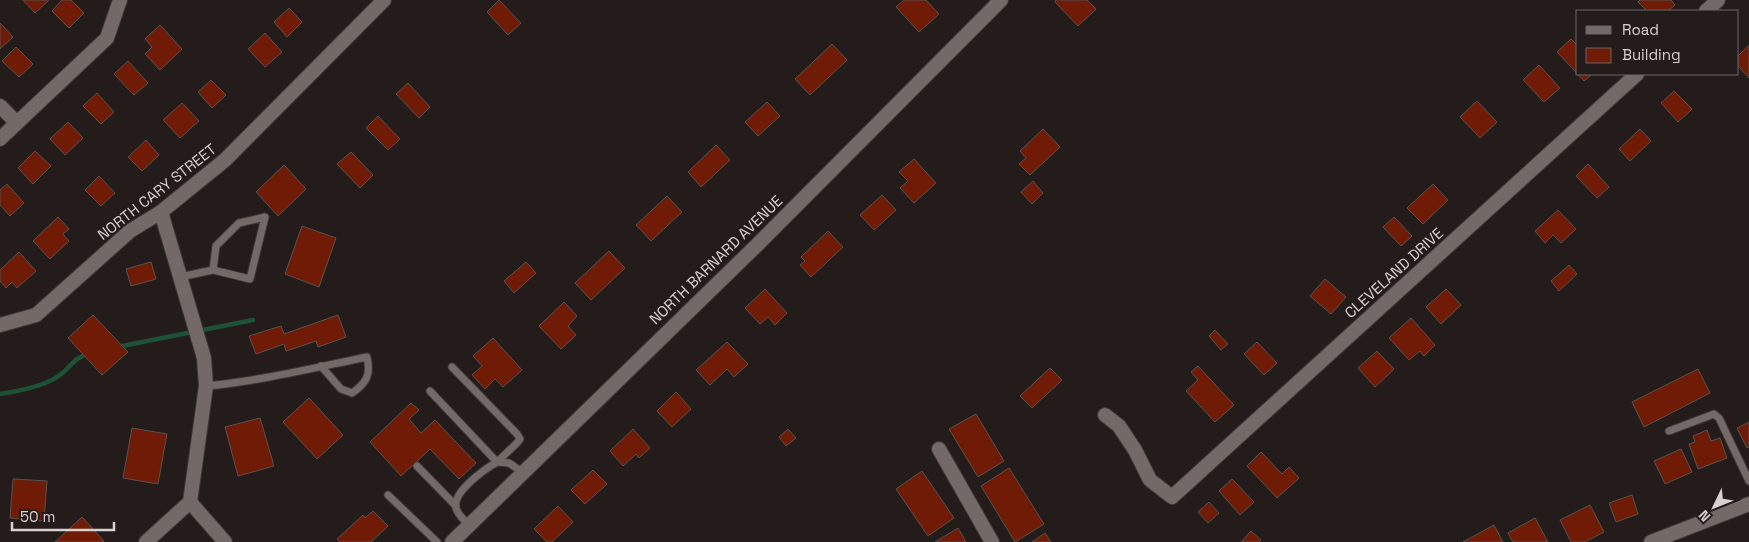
<svg xmlns="http://www.w3.org/2000/svg" width="1749" height="542" font-family="'Space Grotesk',sans-serif">
<style>
.lines{fill:none;stroke-linecap:round;stroke-linejoin:round}
.stream{stroke:#1e5236;stroke-width:4.5}
.building{fill:#6f1b06;stroke:#5a5250}
.service-casing{stroke:#3d3836;stroke-width:9}
.minor-casing{stroke:#3d3836;stroke-width:16}
.tertiary-casing{stroke:#3d3836;stroke-width:16}
.service{stroke:#736a67;stroke-width:7}
.minor{stroke:#736a67;stroke-width:14}
.tertiary{stroke:#736a67;stroke-width:14}
.labels{text-anchor:middle;stroke-width:4;stroke-linejoin:round;paint-order:stroke}
.street-label{font-size:15px;fill:#d7d2d0;stroke:#241c1b}
</style>
<rect width="100%" height="100%" fill="#241c1b"/>
<g class="lines">
<path class="stream" d="M117,347L253,320
M0,394C15,392 44,386 57,377C69,370 74,357 88,354"/>
</g>
<path class="building" d="M23,0H49L35,13Z
M62,0H71L84,13L69,28L52,11Z
M499,0L521,23L508,35L487,12Z
M904,0H926L939,14L919,32L896,7Z
M1056,0H1087L1096,9L1078,26L1055,2Z
M1640,0H1671L1675,5L1668,11H1647L1638,2Z
M289,8L302,22L287,37L274,22Z
M0,23L13,37L0,49Z
M160,25L182,49L160,70L145,54L152,47L145,39Z
M265,33L282,52L265,67L248,49Z
M1571,39L1578,46V74H1592L1584,81L1557,52Z
M832,44L847,60L810,95L795,79Z
M1749,45V78L1738,66V56Z
M16,47L33,64L19,77L2,61Z
M128,61L148,83L134,95L114,74Z
M1539,65L1560,88L1544,102L1523,80Z
M211,80L226,95L212,108L198,92Z
M408,83L430,107L419,118L396,94Z
M1674,91L1692,109L1678,122L1661,103Z
M97,93L114,112L101,124L83,106Z
M1477,101L1497,122L1480,138L1460,117Z
M767,102L780,116L758,136L745,122Z
M182,103L199,121L180,138L163,120Z
M378,116L400,139L388,150L366,128Z
M68,122L83,138L65,155L50,139Z
M1043,129L1060,147L1030,175L1019,164L1026,158L1020,151Z
M1640,129L1651,141L1630,161L1619,149Z
M146,140L159,155L142,171L128,157Z
M716,145L730,160L701,187L688,172Z
M35,151L51,166L33,184L18,168Z
M351,152L373,175L360,188L337,164Z
M914,159L936,183L914,203L900,188L908,181L899,172Z
M1588,164L1609,187L1597,198L1576,176Z
M284,165L306,189L278,216L256,192Z
M99,176L115,193L101,206L85,190Z
M1033,181L1043,193L1032,204L1021,192Z
M7,184L24,203L10,216L0,205V190Z
M1433,184L1448,200L1423,224L1407,208Z
M882,195L896,210L874,230L860,215Z
M667,196L682,212L651,241L636,225Z
M1558,210L1576,229L1561,243L1553,235L1545,243L1535,231Z
M58,217L69,229L63,234L69,241L50,259L33,241Z
M1394,217L1412,236L1401,246L1383,227Z
M302,226L336,238L319,287L285,274Z
M828,231L843,247L811,277L800,265L805,261L801,257Z
M609,251L625,268L591,300L575,283Z
M19,252L36,271L17,288L12,282L6,288L0,281V270Z
M151,262L156,279L131,286L126,269Z
M526,262L536,273L514,293L504,281Z
M1569,265L1577,274L1559,291L1551,281Z
M1325,279L1346,297L1331,314L1310,296Z
M765,289L787,313L775,325L768,317L760,324L745,308Z
M1446,289L1461,305L1441,324L1426,307Z
M564,302L577,316L568,326L576,335L561,349L539,326Z
M93,315L128,352L102,375L68,338Z
M338,315L346,337L318,347L316,341L286,351L284,344L256,354L249,336L281,326L284,334Z
M1411,318L1435,345L1424,356L1420,351L1409,360L1389,338Z
M1215,330L1228,344L1221,350L1209,336Z
M493,338L522,370L503,387L495,379L485,389L472,375L482,366L473,356Z
M727,342L748,364L734,377L727,369L710,385L696,370Z
M1257,342L1277,363L1264,375L1244,354Z
M1377,351L1394,369L1375,387L1358,368Z
M1198,366L1234,405L1215,422L1186,391L1198,380L1191,372Z
M1050,368L1062,380L1032,408L1020,396Z
M1698,369L1710,393L1644,427L1632,402Z
M676,392L691,409L672,427L657,411Z
M309,398L343,435L317,459L283,422Z
M411,403L419,410L409,419L421,433L435,420L476,463L459,479L430,449L401,476L370,442Z
M976,414L1004,461L978,477L949,429Z
M260,418L274,466L238,476L225,427Z
M1749,422V447L1747,448L1737,428Z
M132,428L167,434L158,484L123,478Z
M633,429L650,448L639,458L636,454L623,466L610,451Z
M788,429L796,438L786,446L779,437Z
M1707,430L1711,441L1720,438L1727,458L1698,469L1689,444L1695,442L1693,436Z
M1681,449L1692,472L1665,484L1654,461Z
M1261,452L1282,474L1289,467L1299,478L1277,498L1247,466Z
M1009,468L1044,524L1015,542L981,486Z
M593,470L607,484L585,504L571,490Z
M922,471L954,518L928,536L896,489Z
M13,479L47,481L44,521L10,518Z
M1232,479L1254,502L1240,515L1219,491Z
M1632,495L1638,514L1616,522L1609,503Z
M1209,502L1219,513L1208,523L1198,512Z
M1590,505L1604,532L1585,542H1571L1560,520Z
M558,506L573,522L552,542H547L534,529Z
M373,511L388,526L371,542H340L337,539L363,515L365,518Z
M82,517L104,541L102,542H55Z
M1535,518L1548,542H1513L1508,533Z
M1494,525L1503,542H1463Z
M958,528L966,542H935Z
M1251,531L1261,540L1259,542H1241Z
M1045,533L1051,542H1032Z"/>
<g class="lines">
<defs>
<path id="service" d="M180,277L213,270L250,279L265,217L239,223L216,246L213,270
M206,386C260,381 313,368 367,357C371,374 367,383 352,393L341,389L321,366
M430,391L497,462L517,443L520,439L517,434L452,367
M1669,431L1714,414L1719,418L1749,481
M417,466L456,506
M388,495L437,542
M468,524C464,520 458,515 456,508C452,492 485,469 497,462L509,463L522,472"/>
<path id="minor" d="M1706,11L1718,0
M0,106L16,122
M0,139L107,38L120,0
M0,325L36,315L130,231L161,212L225,160L384,0
M1105,415L1119,426L1135,450L1150,480L1172,497L1637,74
M939,449L992,542
M190,502L225,542
M146,542L190,502L206,386L204,358L161,212
M452,542L757,245L1001,0"/>
<path id="tertiary" d="M1651,542L1749,504"/>
</defs>
<use href="#service" class="service-casing"/>
<use href="#minor" class="minor-casing"/>
<use href="#tertiary" class="tertiary-casing"/>
<use href="#service" class="service"/>
<use href="#minor" class="minor"/>
<use href="#tertiary" class="tertiary"/>
</g>
<g class="labels">
<g class="street-label">
<text transform="translate(157 192) rotate(-38)" y="5">NORTH CARY STREET</text>
<text transform="translate(716 260) rotate(-44)" y="5">NORTH BARNARD AVENUE</text>
<text transform="translate(1394 273) rotate(-42)" y="5">CLEVELAND DRIVE</text>
</g>
</g>
<rect x="1576" y="10" width="162" height="65" fill="#241c1b" stroke="#6c6563"/>
<rect x="1586" y="26" width="25" height="8" fill="#736a67" stroke="#6c6563"/>
<text x="1622" y="35" font-size="15" fill="#d7d2d0">Road</text>
<rect x="1586" y="48" width="25" height="15" fill="#6f1b06" stroke="#6c6563"/>
<text x="1622" y="60" font-size="15" fill="#d7d2d0">Building</text>
<g transform="translate(1714 507) rotate(227)" stroke="#241c1b" stroke-width="4" paint-order="stroke">
<path d="M0-4L9 19L0 12L-9 19Z" fill="#d7d2d0"/>
<text y="-8" font-size="14" font-weight="bold" text-anchor="middle" fill="#d7d2d0">N</text>
</g>
<path d="M12 522v8h102v-8" fill="none" stroke="#d7d2d0" stroke-width="2.5"/>
<text x="20" y="522" font-size="15" fill="#d7d2d0" stroke="#241c1b" stroke-width="4" paint-order="stroke">50 m</text>
</svg>
